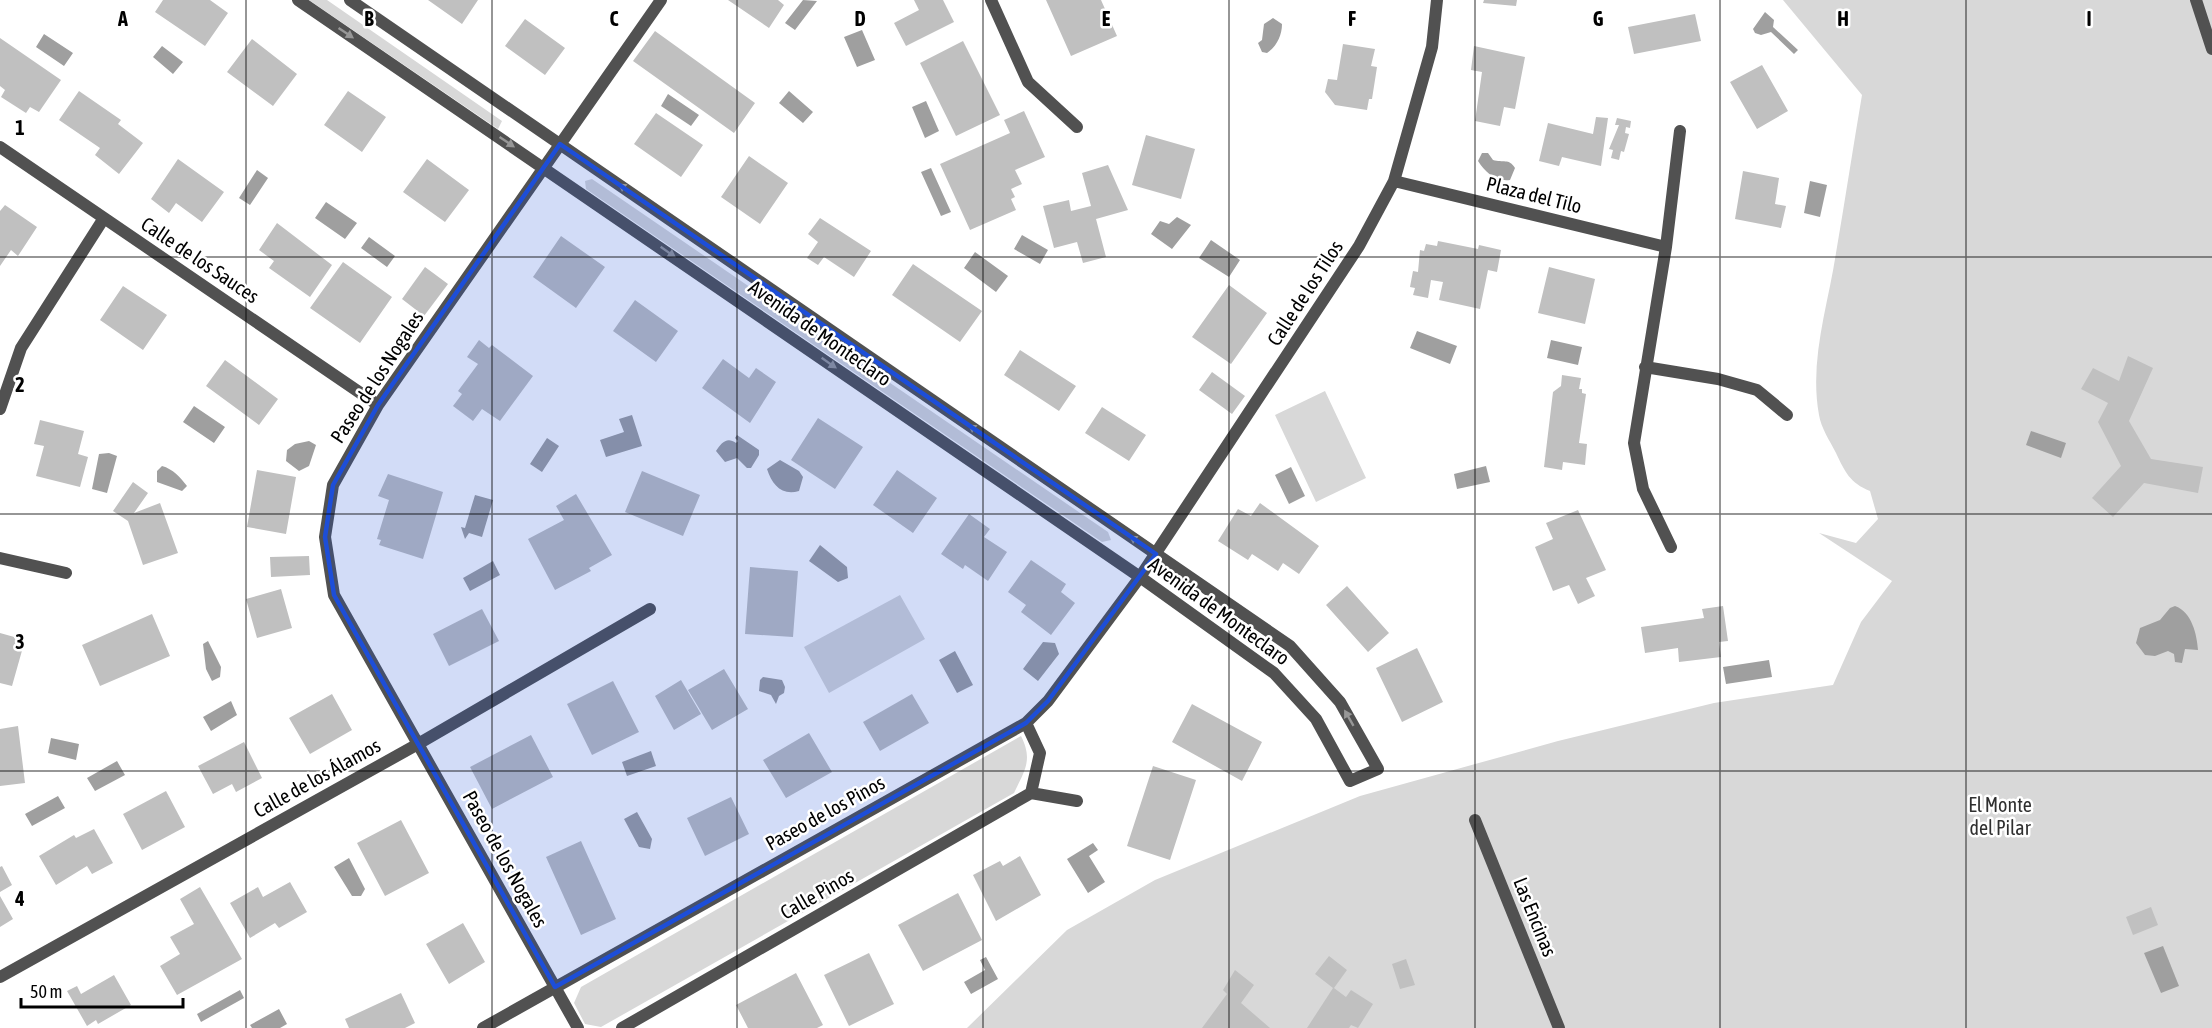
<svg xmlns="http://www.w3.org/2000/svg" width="2212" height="1028" font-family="'Asap Condensed',sans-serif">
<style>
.green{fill:#d8d8d8}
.water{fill:#9f9f9f}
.building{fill:#c0c0c0}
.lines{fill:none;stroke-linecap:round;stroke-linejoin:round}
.service{stroke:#515151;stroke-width:12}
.minor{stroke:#515151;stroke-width:12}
.oneway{fill:#979797}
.marked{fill:#1d4ed8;fill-opacity:0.2;stroke:#1d4ed8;stroke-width:4.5;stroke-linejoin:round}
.grid{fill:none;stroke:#000;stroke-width:1.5;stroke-opacity:0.55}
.labels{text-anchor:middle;stroke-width:5;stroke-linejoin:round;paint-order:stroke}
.street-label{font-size:20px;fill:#000;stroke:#fff}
.park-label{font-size:20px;fill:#2f2f2f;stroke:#fff}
.grid-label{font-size:20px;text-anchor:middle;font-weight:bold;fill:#000;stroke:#fff;stroke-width:5;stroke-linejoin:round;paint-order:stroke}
</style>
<rect width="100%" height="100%" fill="#fff"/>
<path class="green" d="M309,0H327L502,121L498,129Z
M1783,0H2212V1028H967L1067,930L1155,880L1360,796L1558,741L1714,703L1833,685L1861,622L1892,581L1819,533L1856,543L1878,519L1870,491C1850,483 1845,472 1836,453C1830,441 1821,428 1819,415C1809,360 1828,306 1836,253C1845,200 1853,148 1862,95Z
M592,179L1108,532L1111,540L1102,542L586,189L585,181Z
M1325,391L1366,478L1316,502L1275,415Z
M900,595L925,639L829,693L804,647Z
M1021,736C1033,760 1025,770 1014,793L601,1027L585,1024L574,1003L581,987Z"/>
<path class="water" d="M803,0L817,1L795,30L785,23Z
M1765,12L1774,20L1773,27L1798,50L1794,54L1771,32L1761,35L1755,33L1753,29Z
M1273,18L1282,24C1282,36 1276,47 1267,53L1262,52L1258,43L1262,40L1264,24Z
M862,30L875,60L857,67L844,37Z
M44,34L73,53L64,66L36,47Z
M162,46L183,62L173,74L153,57Z
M789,91L813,112L803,123L779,103Z
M668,94L699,115L691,126L661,106Z
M926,101L939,131L925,138L912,107Z
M1482,153H1488L1493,160C1503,163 1509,158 1515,168L1510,180C1496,182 1485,172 1478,161Z
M931,168L951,212L941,216L921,172Z
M257,170L268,178L250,205L239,198Z
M1810,181L1827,185L1820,217L1804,213Z
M326,202L357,223L345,239L315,218Z
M1177,217L1191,225L1172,249L1151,234L1160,221L1169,224Z
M1022,235L1048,250L1040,264L1014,249Z
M369,237L395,256L387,267L361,248Z
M1211,240L1240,260L1229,277L1199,258Z
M975,252L1008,276L996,292L964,268Z
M1417,331L1457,346L1450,364L1410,348Z
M1551,340L1582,347L1578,365L1547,358Z
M194,406L225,427L214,443L183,422Z
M632,415L642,446L606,457L600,440L624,432L619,419Z
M2031,431L2066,443L2061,458L2026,445Z
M737,435L759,450V455L751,468H747L737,458L725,462L716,451C721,443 727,436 736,443L738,441L735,438Z
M547,438L559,446L542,472L530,464Z
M309,441L316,445L309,466L299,471L286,461L287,450L295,444Z
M109,453L117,456L107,493L92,489L99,454Z
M780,460L799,471L803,477L799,491C782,496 772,485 767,469Z
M162,466C173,469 180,477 187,486L182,491L157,482V471Z
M1486,466L1490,482L1457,489L1454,474Z
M1291,467L1305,496L1289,504L1275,475Z
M475,495L493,500L482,537L469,533L465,539L461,527L465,528Z
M820,545L847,567L848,578L838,582L809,561Z
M493,561L500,575L470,591L463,578Z
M2175,606C2192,612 2197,635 2198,650L2185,649L2182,663L2175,662L2174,654L2168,651L2155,656L2145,655L2136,643L2140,628L2160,620L2170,608Z
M208,641L221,667L220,677L212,681L206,669L203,644Z
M1043,642L1055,643L1059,654L1038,681L1023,669Z
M955,651L973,685L957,693L939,660Z
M1769,660L1772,677L1726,684L1723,667Z
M763,677L782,680L785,687L784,693L779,696L776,704L771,695L759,691L760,680Z
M231,701L237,715L211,731L203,717Z
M51,738L79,744L76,760L48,753Z
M651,751L656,766L627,776L622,762Z
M117,761L125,775L95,791L87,778Z
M58,796L65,808L32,826L25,814Z
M637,812L652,839L650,849L639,847L624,819Z
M1093,843L1098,850L1089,856L1105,882L1088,893L1067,859Z
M349,858L365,889L361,896H352L334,867Z
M2163,946L2179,986L2161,993L2144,953Z
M986,957L998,979L971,994L964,982L985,970L980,960Z
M240,990L244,998L201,1022L197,1014Z
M279,1009L287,1024L280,1028H252L250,1025Z"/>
<path class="building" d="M163,0H210L228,13L205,46L155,12Z
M428,0H478L462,24Z
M728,0H778L784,5L769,28Z
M914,0H943L954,22L906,46L894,23L919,10Z
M1046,0H1101L1117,36L1071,56Z
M1484,0H1517L1516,6L1483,3Z
M1695,14L1701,41L1634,54L1628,27Z
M525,19L565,48L545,75L505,46Z
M655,31L755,103L734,133L633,61Z
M0,38L61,80L39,112L30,107L26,113L1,97L5,90L0,86Z
M252,39L297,74L273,106L227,72Z
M963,41L1000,115L956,136L920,63Z
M1343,44L1375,49L1371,66L1377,67L1372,99H1369L1367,110L1335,105L1325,92L1328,79L1337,80Z
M1474,46L1525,57L1515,109L1504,107L1500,126L1475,121L1482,72L1471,70Z
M1762,65L1788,111L1757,129L1730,82Z
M79,91L121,120L118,124L143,143L119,174L95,155L100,148L59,120Z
M348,91L386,117L362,152L324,125Z
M1024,111L1045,157L1015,170L1022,184L1011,189L1015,197L1011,199L1016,210L970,230L940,164L1010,133L1004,120Z
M656,113L703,145L681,177L634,144Z
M1596,117L1608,118L1601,166L1562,157L1559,166L1539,161L1548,123L1593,134Z
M1617,118L1631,121L1630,128L1626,127L1625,133L1629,134L1624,152L1621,151L1619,160L1611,158L1613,150L1609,149L1619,125H1615Z
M1146,135L1195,149L1181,199L1132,185Z
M749,156L788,183L760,224L721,197Z
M178,159L224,192L202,222L176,203L169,213L151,199Z
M427,159L469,190L445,222L403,192Z
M1108,165L1128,210L1096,219L1106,257L1083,263L1077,242L1054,248L1043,206L1069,200L1071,211L1091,206L1082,173Z
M1743,171L1779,178L1775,204L1786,206L1781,228L1735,219Z
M5,205L37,227L18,256L11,250L0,266V211Z
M820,218L871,251L854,277L824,257L818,265L807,258L818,242L808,234Z
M277,223L332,265L310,297L269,268L274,261L259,250Z
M561,236L605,267L576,308L533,277Z
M1438,241L1478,249L1479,245L1501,250L1497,272L1488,270L1480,309L1439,300L1443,282L1431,280L1428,298L1413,295L1415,288L1410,287L1413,271L1418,272L1420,250L1424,251L1426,244L1437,246Z
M343,262L392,297L360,343L310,308Z
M913,264L982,311L960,342L892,295Z
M425,267L448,284L424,316L402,299Z
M1549,267L1595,279L1585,324L1538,313Z
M1229,285L1267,313L1231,364L1192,337Z
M123,286L167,315L143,350L100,320Z
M635,300L678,331L656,362L613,331Z
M479,340L489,348L492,345L533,376L500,421L482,409L473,421L453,406L462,394L458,391L478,364L467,357Z
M1020,350L1076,386L1059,411L1004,375Z
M2128,356L2153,368L2129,421L2151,459L2203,467L2198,493L2144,483L2113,517L2092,498L2121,466L2098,422L2108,403L2081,389L2093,368L2119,381Z
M723,359L749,378L756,368L776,382L750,423L702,388Z
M225,360L278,399L259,425L206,386Z
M1212,372L1245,396L1232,414L1199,390Z
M1562,375L1581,378L1579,389H1582V393L1586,394L1579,443L1587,444L1585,465L1563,462L1562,470L1544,467L1553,392L1561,386Z
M1102,407L1146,435L1129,461L1085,433Z
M818,418L863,447L835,489L791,460Z
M40,420L84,431L78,454L88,457L80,487L36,476L44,446L34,444Z
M257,470L296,477L286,534L247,527Z
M897,470L937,498L913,533L873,505Z
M642,471L700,495L683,536L625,512Z
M388,474L443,492L423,559L379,545L381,540L377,539L389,500L378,496Z
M133,482L148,493L134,513L160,503L178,553L143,565L128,521L113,511Z
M576,494L612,555L589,568L591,571L555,590L528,539L564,520L556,506Z
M1260,503L1319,546L1299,574L1283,563L1278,571L1252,554L1248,560L1218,541L1238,509L1251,516Z
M1578,510L1606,570L1586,578L1595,596L1578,604L1569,585L1553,591L1535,547L1553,539L1546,523Z
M969,514L990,529L984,537L1007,552L988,581L965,565L963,569L941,554Z
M309,556L310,575L271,577L270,557Z
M1031,560L1066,584L1061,592L1075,603L1051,635L1021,612L1026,605L1008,592Z
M750,567L798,571L793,637L745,634Z
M1347,586L1389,633L1368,652L1326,605Z
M281,589L292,628L257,638L246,599Z
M1723,606L1728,641L1719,642L1721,657L1679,662L1678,648L1645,653L1641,627L1704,618L1702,609Z
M482,609L499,641L449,666L433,634Z
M152,614L170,656L100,686L82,645Z
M0,633L25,640L12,686L0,683Z
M1417,648L1443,702L1402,722L1376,668Z
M724,669L748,709L712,730L688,690Z
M681,680L701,714L674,730L655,696Z
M613,681L639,732L592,755L567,704Z
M332,694L352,730L310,754L289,718Z
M912,694L929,723L880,751L863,722Z
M1192,704L1262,742L1242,781L1172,742Z
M18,726L25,783L0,786V729Z
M809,733L832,772L786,798L763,760Z
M531,735L553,777L492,809L470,767Z
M244,742L262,778L236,792L232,784L213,794L198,766Z
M1153,766L1196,780L1170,860L1127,846Z
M166,791L185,827L142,850L123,814Z
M731,797L749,834L705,856L687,818Z
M401,820L429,873L385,896L357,843Z
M94,829L113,863L92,874L87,866L56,885L39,856L74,835L76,838Z
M581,841L616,919L581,935L546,857Z
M1020,856L1041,895L996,921L973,875L1000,861L1003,866Z
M2,866L12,885L0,892V867Z
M290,882L307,912L279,928L275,923L250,938L230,903L258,887L263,897Z
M200,887L242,959L177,995L160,966L180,954L170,937L194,924L180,899Z
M958,893L982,940L923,971L898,925Z
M0,896L13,919L0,927Z
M2151,907L2158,925L2133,935L2126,917Z
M463,923L485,962L449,984L426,944Z
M869,953L894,1004L849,1026L824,975Z
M1329,956L1347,970L1334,988L1346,997L1351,990L1373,1004L1358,1028L1351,1025L1349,1028H1307L1333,988L1315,974Z
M1406,959L1415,985L1400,989L1392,964Z
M1235,970L1254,985L1241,1003L1270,1028H1202L1227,994L1223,990Z
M796,973L823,1025L817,1028H748L736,1005Z
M114,975L131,1005L98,1024L96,1020L87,1026L67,991L77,986L81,994Z
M401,993L415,1023L405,1028H349L345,1019Z"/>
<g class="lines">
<path class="service" d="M1475,820L1559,1028"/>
<path class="minor" d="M298,0L1140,577L1274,673L1316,719L1350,781L1378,769L1340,702L1290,646L350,0
M991,0L1028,82L1077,127
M2196,0L2212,49
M0,147L378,405
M1394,181L1666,247
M1645,367L1718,379L1757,390L1787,415
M0,409L21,348L104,218
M1671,547L1643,489L1634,443L1666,247L1680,131
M0,558L66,573
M1026,723L1040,753L1031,793
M0,977L418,744L650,609
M483,1028L1026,723L1048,701L1140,577L1359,246L1394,181L1432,47L1437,0
M578,1028L334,595L325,537L333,485L378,405L661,0
M622,1028L1031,793L1077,801"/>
</g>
<defs><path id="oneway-solid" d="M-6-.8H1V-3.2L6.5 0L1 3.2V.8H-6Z" transform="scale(1.5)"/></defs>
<g class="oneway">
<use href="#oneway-solid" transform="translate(346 33) rotate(34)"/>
<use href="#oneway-solid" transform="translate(507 142) rotate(34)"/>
<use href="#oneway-solid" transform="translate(626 189) rotate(-145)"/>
<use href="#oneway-solid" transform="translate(668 252) rotate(35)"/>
<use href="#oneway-solid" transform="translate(829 363) rotate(35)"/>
<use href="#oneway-solid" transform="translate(976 430) rotate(-145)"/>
<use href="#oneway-solid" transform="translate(1137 541) rotate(-145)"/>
<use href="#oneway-solid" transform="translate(1349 718) rotate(-120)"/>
</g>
<path class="marked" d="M560,144L1156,554L1048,701L1026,723L555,987L334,595L325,537L333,485L378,405Z"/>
<path class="grid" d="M246,0V1028M492,0V1028M737,0V1028M983,0V1028M1229,0V1028M1475,0V1028M1720,0V1028M1966,0V1028M0,257H2212M0,514H2212M0,771H2212"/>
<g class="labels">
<g class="street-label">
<text transform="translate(1534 195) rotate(14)" y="7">Plaza del Tilo</text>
<text transform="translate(200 260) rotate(34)" y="7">Calle de los Sauces</text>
<text transform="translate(1305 293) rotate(-57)" y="7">Calle de los Tilos</text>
<text transform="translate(820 333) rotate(35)" y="7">Avenida de Monteclaro</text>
<text transform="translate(377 377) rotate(-57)" y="7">Paseo de los Nogales</text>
<text transform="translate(1219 611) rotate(36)" y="7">Avenida de Monteclaro</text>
<text transform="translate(317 778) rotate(-29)" y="7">Calle de los Álamos</text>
<text transform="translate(825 813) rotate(-29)" y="7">Paseo de los Pinos</text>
<text transform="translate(505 859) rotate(61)" y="7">Paseo de los Nogales</text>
<text transform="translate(817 894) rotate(-30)" y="7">Calle Pinos</text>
<text transform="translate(1535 917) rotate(68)" y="7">Las Encinas</text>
</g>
<g class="park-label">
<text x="2000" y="812">El Monte<tspan x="2000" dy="23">del Pilar</tspan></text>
</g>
</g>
<g class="grid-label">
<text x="123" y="26">A</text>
<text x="369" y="26">B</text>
<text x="614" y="26">C</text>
<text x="860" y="26">D</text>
<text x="1106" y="26">E</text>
<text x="1352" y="26">F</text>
<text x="1598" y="26">G</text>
<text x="1843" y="26">H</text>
<text x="2089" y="26">I</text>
<text x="20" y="135">1</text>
<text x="20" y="392">2</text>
<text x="20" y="649">3</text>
<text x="20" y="906">4</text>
</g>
<path d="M21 998v9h162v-9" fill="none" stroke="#000000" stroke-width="3"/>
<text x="30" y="998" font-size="18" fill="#000000" stroke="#ffffff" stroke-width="4.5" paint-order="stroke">50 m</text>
</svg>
